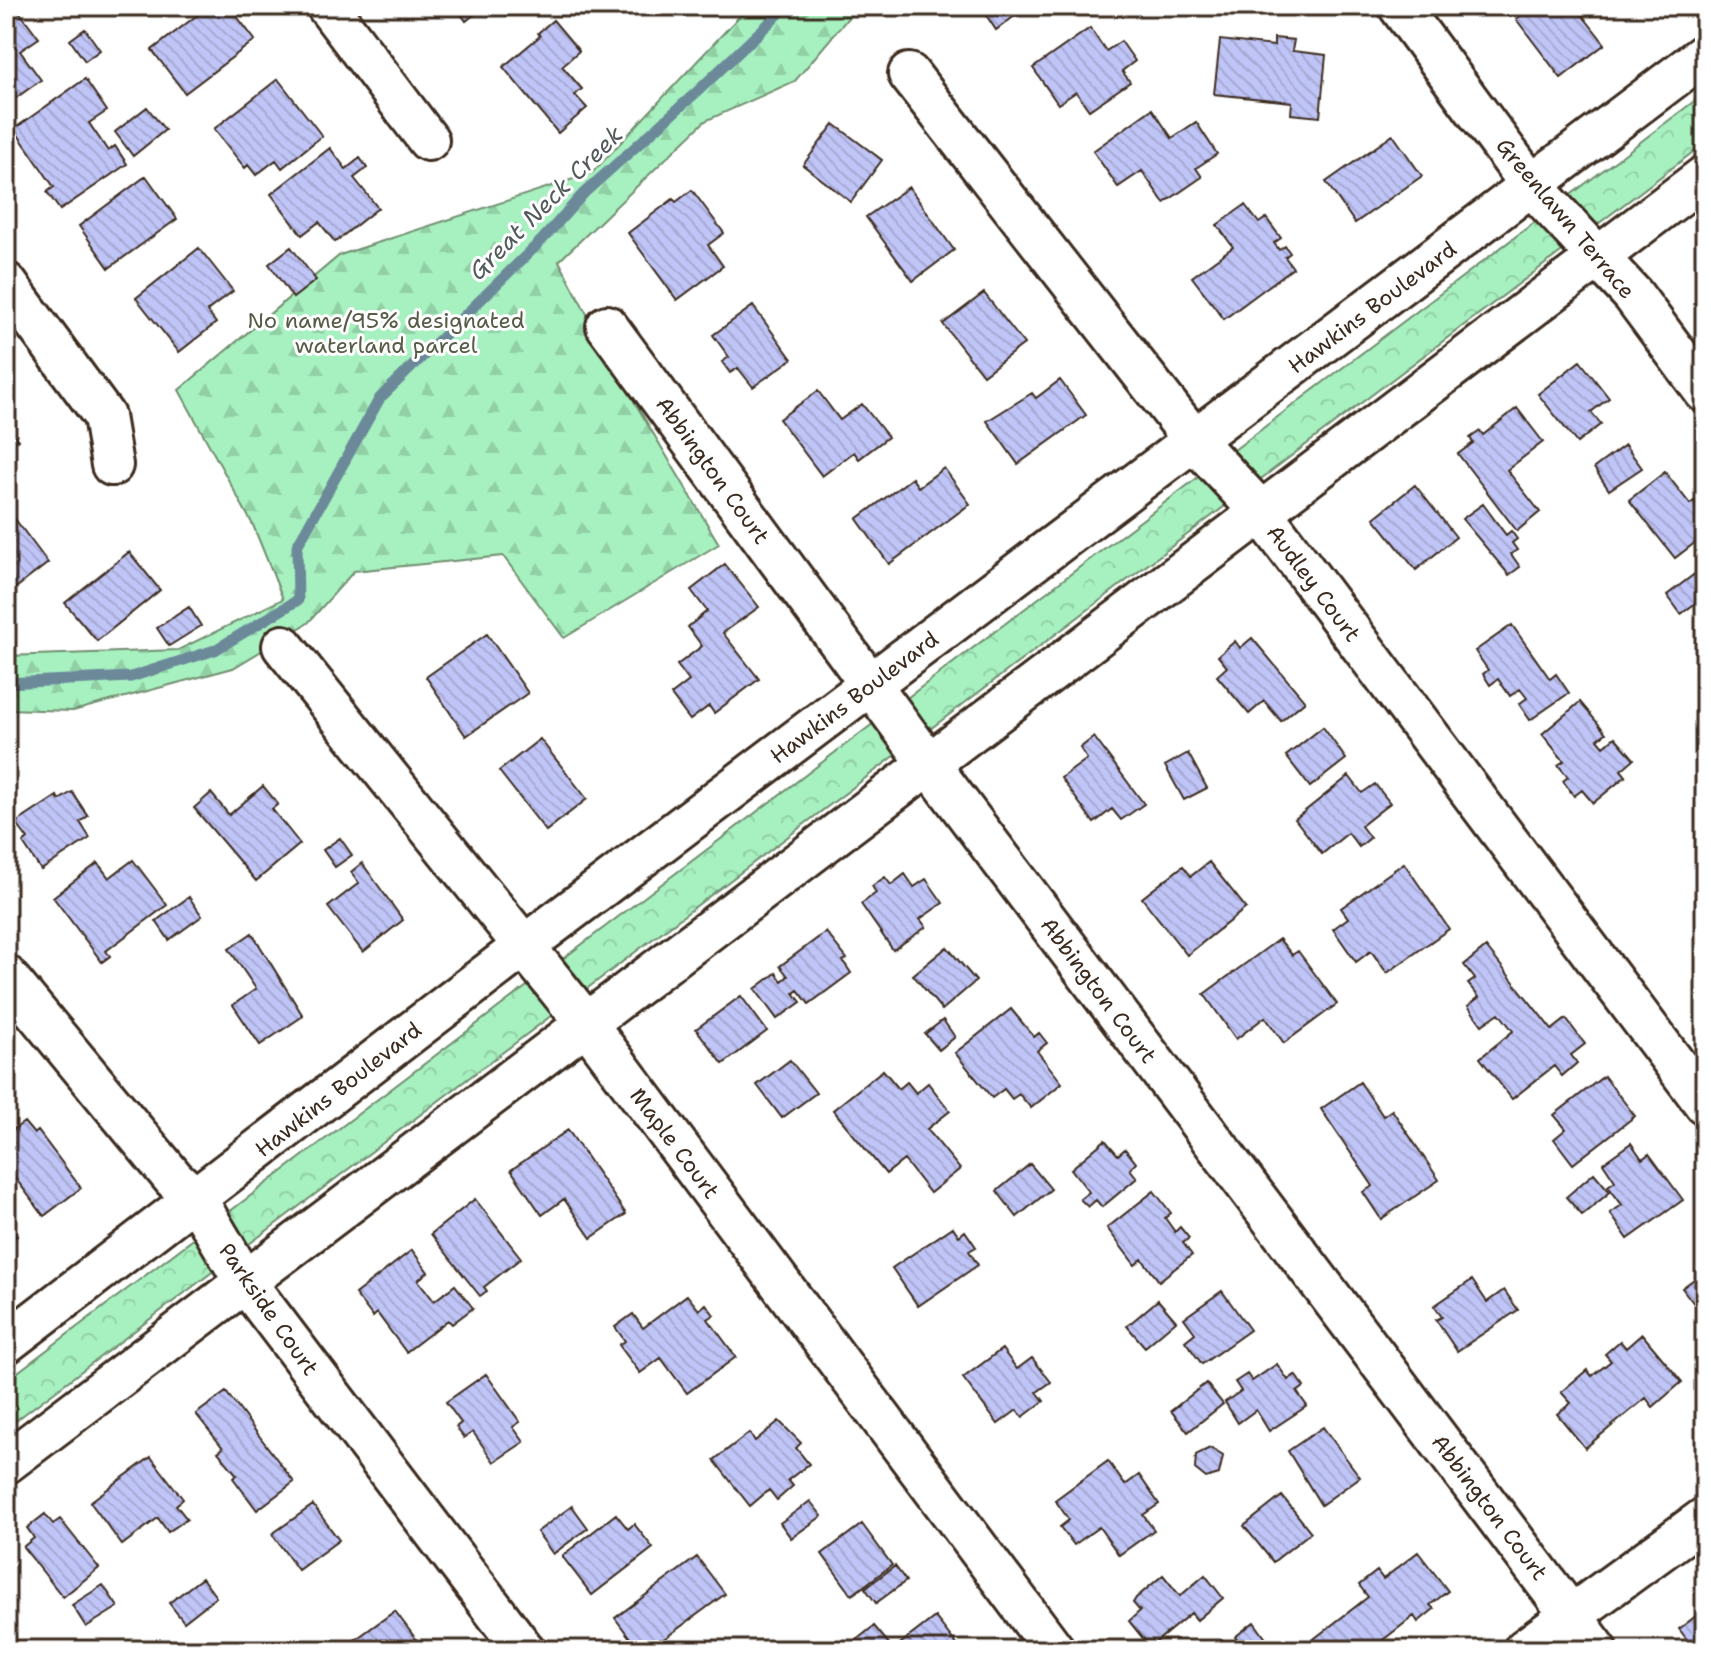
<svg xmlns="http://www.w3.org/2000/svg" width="1711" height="1656" font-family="'Shantell Sans',sans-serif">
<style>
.forest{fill:url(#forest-firs);stroke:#718e6f;stroke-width:2}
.park{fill:url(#park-crowns);stroke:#718e6f;stroke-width:2}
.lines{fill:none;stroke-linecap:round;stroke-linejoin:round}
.stream{stroke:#6c899a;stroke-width:11}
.building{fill:url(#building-back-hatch);stroke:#3b2a1e;stroke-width:2}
.street-casing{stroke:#3b2a1e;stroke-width:46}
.street{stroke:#fff;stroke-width:40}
.labels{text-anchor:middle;stroke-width:6;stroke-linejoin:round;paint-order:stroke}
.street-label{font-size:22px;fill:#3b2a1e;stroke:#fff}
.park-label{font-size:22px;fill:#565c46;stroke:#fff}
.water-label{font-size:24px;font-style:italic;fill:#535a5c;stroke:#fff}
</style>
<defs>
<pattern id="forest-firs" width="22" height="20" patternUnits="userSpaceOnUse" patternTransform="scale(2)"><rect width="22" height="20" fill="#a7f1c0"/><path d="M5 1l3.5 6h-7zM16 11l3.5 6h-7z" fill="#91cfa5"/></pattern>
<pattern id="park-crowns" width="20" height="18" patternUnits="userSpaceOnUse" patternTransform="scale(2)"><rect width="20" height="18" fill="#a7f1c0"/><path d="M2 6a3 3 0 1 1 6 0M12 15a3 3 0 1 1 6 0" fill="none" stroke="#91cfa5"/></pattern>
<pattern id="building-back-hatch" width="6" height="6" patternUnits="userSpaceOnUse" patternTransform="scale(2)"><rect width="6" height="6" fill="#c0c5f7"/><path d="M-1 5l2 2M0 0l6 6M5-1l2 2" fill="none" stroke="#a6a9d3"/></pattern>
</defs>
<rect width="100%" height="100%" fill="#fff"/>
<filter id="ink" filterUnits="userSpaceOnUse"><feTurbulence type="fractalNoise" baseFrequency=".0125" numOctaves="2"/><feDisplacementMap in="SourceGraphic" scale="16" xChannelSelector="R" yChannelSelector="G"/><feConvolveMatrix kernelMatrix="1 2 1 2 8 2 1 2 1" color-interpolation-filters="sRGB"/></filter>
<g filter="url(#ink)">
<path class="forest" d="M749,6H858L795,81L705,121L559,261L625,386L719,544L564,638L503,556L354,571L308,623L233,668L73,711L6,709V656L178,650L283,599L253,525L179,390L340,255L592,173Z"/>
<path class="park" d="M1705,93V143L6,1428V1381Z"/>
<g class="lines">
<path class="stream" d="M6,683L131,677L215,650L298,600L297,546L380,398L542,240L584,193L699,90L787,6"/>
</g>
<path class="building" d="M209,6H229L255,40L185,93L152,50Z
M455,6H485L466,21Z
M980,6H1028L996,30Z
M1533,6H1575L1605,44L1561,78L1516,19Z
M18,10L39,38L20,51L41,80L6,105V18Z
M553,20L579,51L562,66L582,89L575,95L587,108L558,133L503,67L540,36L538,33Z
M1090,28L1106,51L1121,41L1135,61L1122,71L1130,82L1089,110L1076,92L1058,104L1033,68Z
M85,29L100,50L85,61L70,40Z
M1274,38L1294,40L1292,51L1326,55L1320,117L1291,114L1292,102L1214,94L1220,40L1274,46Z
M85,79L107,111L89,123L108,151L115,146L127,164L60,210L47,192L54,187L14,129Z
M278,79L322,136L282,168L276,160L256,175L248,165L245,168L214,129Z
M147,107L165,130L133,156L115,132Z
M1152,109L1172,138L1196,122L1217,154L1196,168L1202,177L1164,203L1142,171L1118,187L1093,151Z
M834,124L882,160L851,202L803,165Z
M1393,135L1422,176L1355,223L1326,182Z
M330,148L346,169L360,158L367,168L354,178L378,208L335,242L319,222L302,235L271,194Z
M146,176L177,219L109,268L79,226Z
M909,187L954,250L913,281L866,217Z
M692,190L724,233L708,245L723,266L677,300L628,233L673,199L676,202Z
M1245,205L1259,223L1266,218L1281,238L1274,243L1279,250L1285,246L1290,253L1285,257L1293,268L1224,319L1192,277L1233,247L1217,225Z
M291,247L316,280L293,298L269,264Z
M199,248L233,291L207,311L216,323L179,352L136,298Z
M984,293L1024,344L983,375L943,324Z
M753,306L792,359L753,387L738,368L730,373L722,362L729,357L713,335Z
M1580,361L1609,398L1591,412L1601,424L1577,443L1538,394Z
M1060,380L1086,415L1018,464L987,421L1032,393L1036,398Z
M818,391L840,420L862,404L888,437L859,459L854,452L822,476L779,419Z
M1517,408L1543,442L1507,470L1540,512L1517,531L1458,454L1473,443L1470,438L1480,431L1483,435Z
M6,424L18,440L6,448Z
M1625,445L1642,468L1609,490L1594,468Z
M944,468L970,504L889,564L857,519L912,478L918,487Z
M1665,472L1690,504L1694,501L1705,515L1700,519L1705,525V535L1675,558L1629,500Z
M1415,485L1456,537L1416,570L1374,518Z
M1483,504L1506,535L1511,531L1517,539L1512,543L1517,550L1511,554L1520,567L1509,575L1462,519Z
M6,507L48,563L8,594L6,591Z
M129,552L160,590L97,641L65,603Z
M725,564L759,607L723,633L759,679L714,713L709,706L690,720L671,695L689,681L677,665L702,646L688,627L707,611L691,590Z
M1705,566V596L1681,614L1667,595Z
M189,607L201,626L169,646L157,628Z
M1512,625L1550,679L1556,674L1569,693L1530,720L1519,704L1527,698L1520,689L1510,696L1498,679L1490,685L1483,674L1488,670L1475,651Z
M487,634L528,693L466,736L426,677Z
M1252,638L1305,701L1281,721L1264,701L1249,714L1217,676L1227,667L1218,656L1235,641L1240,648Z
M1580,702L1606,733L1598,739L1604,746L1615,737L1634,759L1621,770L1626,776L1593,803L1582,790L1574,796L1563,781L1568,777L1558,765L1564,761L1542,734Z
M1323,727L1346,759L1310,787L1286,756Z
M1094,737L1144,804L1121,820L1112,809L1094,823L1061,778L1087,759L1080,748Z
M540,739L587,799L546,831L499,771Z
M1188,753L1207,788L1184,800L1165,766Z
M1349,776L1362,793L1375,784L1390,803L1361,826L1370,838L1359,847L1348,833L1322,854L1295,819Z
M263,786L278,804L272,809L300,844L256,881L194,808L211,793L229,815Z
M72,792L88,816L80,822L90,838L41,870L23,843L28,839L16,823L57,796L59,800Z
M340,838L352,855L335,867L323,850Z
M133,860L167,905L106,951L110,956L102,962L53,897L98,863L109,878Z
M1209,862L1246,908L1187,955L1142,898L1183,866L1191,876Z
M362,863L403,920L363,952L328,907L359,883L351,872Z
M1404,863L1449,929L1387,973L1371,951L1356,962L1333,929L1348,918L1341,908Z
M905,874L914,887L926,879L943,903L920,919L926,927L893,950L861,904L876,893L872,886L885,877L891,885Z
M189,897L202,916L169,940L156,921Z
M826,932L847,959L843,961L851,973L809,1004L798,990L794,993L801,1002L777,1019L755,989L776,973L782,981L788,976L780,966Z
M252,933L303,1016L260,1045L233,1005L256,989L229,949Z
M1279,939L1292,955L1298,951L1337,1004L1284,1043L1265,1017L1236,1039L1204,994Z
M947,947L976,981L942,1010L913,975Z
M1486,947L1552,1030L1566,1019L1585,1044L1571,1055L1577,1063L1562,1076L1554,1066L1512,1099L1480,1058L1513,1031L1499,1013L1482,1025L1468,1006L1479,997L1468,984L1475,979L1464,965Z
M741,996L767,1031L723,1064L696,1029Z
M1011,1009L1034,1037L1039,1033L1047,1043L1037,1051L1062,1083L1031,1108L1019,1094L1012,1099L1004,1089L992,1098L955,1053Z
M943,1020L955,1037L939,1050L925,1034Z
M790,1060L816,1093L782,1118L757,1085Z
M883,1070L899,1089L907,1082L916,1093L928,1083L950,1111L927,1129L960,1169L930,1193L904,1160L886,1174L833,1110Z
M1604,1076L1635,1116L1573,1164L1554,1139L1566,1129L1554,1115Z
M1360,1082L1383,1116L1392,1110L1439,1180L1381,1219L1363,1192L1373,1186L1321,1109Z
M24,1122L34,1134L38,1131L81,1188L44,1216L6,1166V1135Z
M568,1130L626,1214L591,1238L564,1199L542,1215L511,1170Z
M1105,1140L1118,1155L1125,1149L1136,1163L1130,1169L1137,1178L1102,1207L1096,1200L1088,1207L1080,1199L1089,1192L1071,1169Z
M1631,1143L1642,1159L1649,1154L1683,1200L1628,1239L1610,1213L1622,1205L1608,1186L1615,1181L1603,1163Z
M1030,1164L1051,1189L1017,1217L997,1191Z
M1594,1173L1610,1192L1582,1215L1566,1197Z
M1154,1191L1171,1213L1165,1218L1175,1232L1180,1227L1189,1238L1183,1243L1192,1255L1159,1281L1142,1259L1135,1265L1107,1228Z
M475,1199L521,1258L484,1287L487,1291L480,1296L431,1234Z
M6,1221L17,1236L6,1244Z
M953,1227L959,1236L965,1231L976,1247L969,1251L978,1265L918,1306L892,1268Z
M412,1250L428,1272L418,1280L434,1301L455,1285L473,1308L452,1324L448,1320L406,1352L377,1313L373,1317L355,1294Z
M1705,1271V1318L1682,1288Z
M1472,1280L1487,1302L1504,1290L1518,1310L1457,1351L1436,1320L1442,1317L1434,1306Z
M1222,1291L1250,1330L1202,1364L1185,1341L1195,1333L1184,1318Z
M687,1295L699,1310L706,1304L714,1315L708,1319L736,1357L687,1393L661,1358L640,1373L619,1345L625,1341L615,1327L633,1314L643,1328Z
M1158,1300L1176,1321L1145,1347L1127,1326Z
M1642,1334L1682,1382L1653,1407L1646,1398L1585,1448L1557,1414L1571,1403L1561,1392L1587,1370L1592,1376L1611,1361L1605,1354L1620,1341L1626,1348Z
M1002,1349L1017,1369L1032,1358L1051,1382L1037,1392L1044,1401L1023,1417L1017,1410L998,1424L963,1378Z
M1277,1364L1288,1380L1295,1375L1304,1387L1297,1392L1307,1406L1269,1431L1256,1410L1238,1423L1225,1402L1241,1391L1235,1382L1247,1374L1252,1381Z
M486,1374L520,1422L513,1427L524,1442L494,1462L473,1432L464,1438L456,1427L461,1423L446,1402Z
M1206,1383L1223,1404L1188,1432L1171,1411Z
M226,1392L294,1482L257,1510L233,1478L237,1475L218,1452L223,1448L196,1414Z
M779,1421L801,1443L796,1448L809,1464L788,1480L793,1486L777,1500L769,1490L750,1506L714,1460L749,1433L755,1441Z
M1323,1427L1360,1477L1321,1505L1288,1451Z
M1210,1448L1223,1456L1219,1474L1206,1478L1195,1469L1196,1455Z
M151,1457L183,1499L176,1505L187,1519L168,1532L158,1518L122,1545L90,1502Z
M1108,1461L1125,1485L1139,1475L1159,1504L1143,1515L1154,1530L1119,1555L1099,1527L1074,1545L1060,1527L1069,1520L1055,1500Z
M1282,1496L1311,1532L1273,1562L1244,1526Z
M810,1501L822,1516L791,1538L780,1523Z
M313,1505L339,1540L298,1570L272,1534Z
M572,1506L588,1528L553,1554L537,1532Z
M45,1514L53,1524L60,1519L99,1568L63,1597L23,1547L34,1538L27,1528Z
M616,1514L628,1529L634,1524L653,1548L592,1595L562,1556Z
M862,1524L892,1565L852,1595L822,1554Z
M1418,1552L1448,1591L1430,1605L1434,1609L1418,1622L1414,1616L1370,1650H1310L1306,1645L1368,1597L1359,1585L1377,1571L1383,1579Z
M697,1557L725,1594L649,1650H639L615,1618Z
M895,1566L906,1581L876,1603L865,1588Z
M1163,1575L1180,1596L1205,1575L1223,1598L1197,1620L1191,1613L1150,1647L1129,1621L1140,1611L1133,1603L1136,1598Z
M202,1578L216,1597L184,1622L169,1603Z
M103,1585L118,1607L86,1627L72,1605Z
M1705,1609V1650H1695L1679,1629Z
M395,1611L424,1650H358L352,1642Z
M935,1617L961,1650H892Z
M1254,1622L1269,1643L1260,1650H1245L1235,1637Z
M874,1626L891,1646L886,1650L845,1649Z"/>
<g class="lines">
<defs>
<path id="street" d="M327,6L428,140
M1399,6L1531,185L1633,295L1705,392
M909,74L1195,441L1261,512L1705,1104
M6,283L104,416L112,465
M607,326L929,764L1597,1650
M283,646L586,1023L1054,1650
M6,976L174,1179L196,1199L245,1282L524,1650
M6,1343L524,946L1705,54
M6,1463L1705,176
M1524,1650L1705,1518"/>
</defs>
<use href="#street" class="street-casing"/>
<use href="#street" class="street"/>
</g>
</g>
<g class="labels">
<g class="street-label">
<text transform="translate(1566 218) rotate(50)" y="8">Greenlawn Terrace</text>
<text transform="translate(1372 307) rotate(-37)" y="8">Hawkins Boulevard</text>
<text transform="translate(713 470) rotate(54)" y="8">Abbington Court</text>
<text transform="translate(1314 583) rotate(53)" y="8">Audley Court</text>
<text transform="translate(854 697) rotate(-37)" y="8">Hawkins Boulevard</text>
<text transform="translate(1099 990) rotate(53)" y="8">Abbington Court</text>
<text transform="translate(338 1089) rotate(-38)" y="8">Hawkins Boulevard</text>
<text transform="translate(675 1143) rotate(53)" y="8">Maple Court</text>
<text transform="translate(269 1309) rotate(55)" y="8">Parkside Court</text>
<text transform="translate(1490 1507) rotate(53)" y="8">Abbington Court</text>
</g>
<g class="park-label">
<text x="386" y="328">No name/95% designated<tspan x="386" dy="25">waterland parcel</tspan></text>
</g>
<g class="water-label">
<text transform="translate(546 203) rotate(-45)" y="8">Great Neck Creek</text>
</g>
</g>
<rect width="1711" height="1656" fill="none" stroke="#fff" stroke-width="32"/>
<rect x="16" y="16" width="1679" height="1624" fill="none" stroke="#3b2a1e" stroke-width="3" filter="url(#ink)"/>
</svg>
